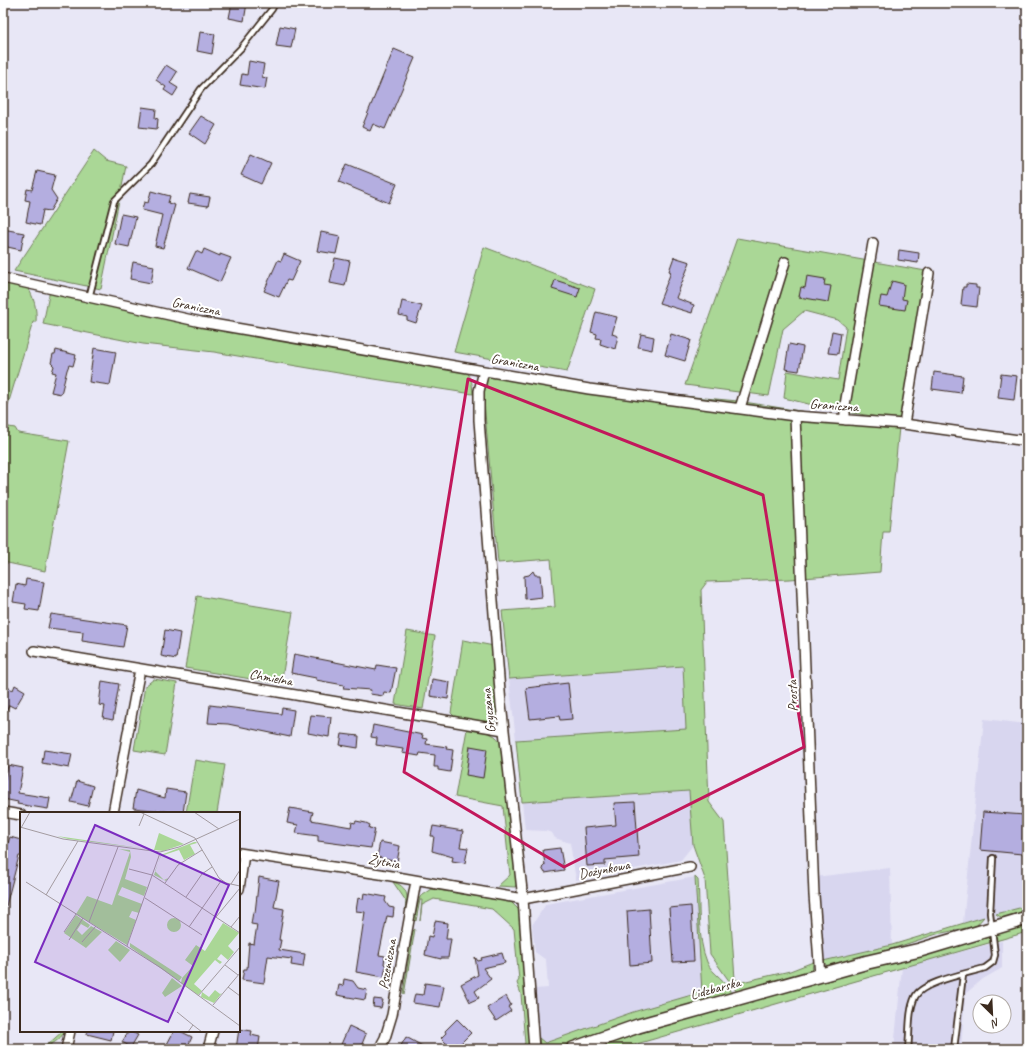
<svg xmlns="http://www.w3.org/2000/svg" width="1030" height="1052" font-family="Caveat,sans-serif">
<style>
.built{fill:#d8d6ef}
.green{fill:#aad796;stroke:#72805a}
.building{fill:#b4aee0;stroke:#3b2a1e}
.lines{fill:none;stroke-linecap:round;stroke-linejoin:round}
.lane-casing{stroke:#3b2a1e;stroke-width:8}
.street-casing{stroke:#3b2a1e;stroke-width:12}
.secondary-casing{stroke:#3b2a1e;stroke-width:16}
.lane{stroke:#fff;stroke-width:4.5}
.street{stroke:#fff;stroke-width:9}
.secondary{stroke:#fff;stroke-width:13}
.marked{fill:none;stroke:#c2185b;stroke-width:3;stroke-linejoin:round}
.labels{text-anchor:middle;stroke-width:4;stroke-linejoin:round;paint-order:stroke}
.street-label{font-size:14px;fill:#3b2a1e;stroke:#fff}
.inset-road{fill:none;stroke:#a39ba0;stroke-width:1}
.view{fill:#7b2cbf;fill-opacity:0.15;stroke:#7b2cbf;stroke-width:2}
.inset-edge{fill:none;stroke:#3b2a1e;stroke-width:2}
</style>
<rect width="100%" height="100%" fill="#e8e7f6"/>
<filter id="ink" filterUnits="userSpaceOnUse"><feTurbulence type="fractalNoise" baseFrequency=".025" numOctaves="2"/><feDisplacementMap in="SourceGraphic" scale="8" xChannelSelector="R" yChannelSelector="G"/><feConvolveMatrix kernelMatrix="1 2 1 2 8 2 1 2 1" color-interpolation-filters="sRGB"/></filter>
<g filter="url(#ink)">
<path class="built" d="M683,666L687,729L516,740L509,679Z
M984,719L1027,724V906L963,923Z
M690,791L693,845L681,860L576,880L570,843L555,838L552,833L546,831L525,830L522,802Z
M890,868L892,945L823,961L815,877Z
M695,877L703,992L633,1012L544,1043L539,1038L535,989L548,988L546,960L535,952L532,925L546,904Z
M1002,941V968L983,979L965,994L961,1049H894L902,967Z"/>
<path class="green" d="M94,151L106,161L126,166L101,289L14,271Z
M737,238L926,271L903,414L900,419L896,420L829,409L784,398L787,371L838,380L846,327L838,320L804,311L783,329L769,396L685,385Z
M484,247L595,289L567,372L454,352Z
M3,279L27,286C34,298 37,308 36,322H33L3,421Z
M50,290L463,368C472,376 472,382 473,394L368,378L214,352L143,344L43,324Z
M486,373L584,387L738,401L899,427L889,532H883L880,572L790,579L707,582L701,590L709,802L724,822L735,979L742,982L790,971L813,962L812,972L737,992L710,954L705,879L693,845L689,791L522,802L516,740L686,729L683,666L509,679L502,611L555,607L551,559L498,563L482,378Z
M3,426L15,428L18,433L69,441L45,571L3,562Z
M197,596L293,612L281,684L185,668Z
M407,631L435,636L423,709L395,704Z
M463,640L494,646L497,719L491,724L456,718L451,713Z
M154,679L177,683L165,755L134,750L145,686Z
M467,729C478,731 495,731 500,742L517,884L515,887L498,886L510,875L503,806L455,797Z
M195,760L225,765L217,813H186Z
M695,877L698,880C700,906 697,938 707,962C712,975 728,980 731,994C678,1009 625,1022 575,1041C565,1045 550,1052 540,1047L539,1038L545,1043L633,1012L702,992Z
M393,882C407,886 409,896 406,910H405L406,901Z
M432,889L511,902L519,910L529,1041L528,1049H520L525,1043L521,994L517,983L519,980L514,929L492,909L434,899L422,905L420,921L422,900H420L416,921L414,919L420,897Z
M1027,906V913C1017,915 1005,922 996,914Z
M984,917L976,926L937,934L879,953L828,967L823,961L892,945Z
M1027,925V932L619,1049H592L660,1027Z
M415,929L404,995L403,993L413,931Z
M63,1031H65C54,1050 34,1049 14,1049L47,1045Z"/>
<path class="building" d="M232,3H247L244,21L229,18Z
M280,26L295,29L291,48L276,46Z
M200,32L215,34L212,54L197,51Z
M394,49L415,58L385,129L373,124L370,131L362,127Z
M249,61L264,64L262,77L267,78L265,89L240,85L242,74L247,75Z
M166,65L177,72L170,83L178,88L173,96L164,90L166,87L156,80Z
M142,107L156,109L155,118L158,119L157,129L139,127Z
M201,116L216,125L205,144L189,133Z
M251,154L271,163L261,184L241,175Z
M347,164L397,184L389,203L339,182Z
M37,171L55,175L51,190L57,199L50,211L43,210L40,225L26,222L30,201L25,200L27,189L32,190Z
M151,191L170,196L168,203L175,205L163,248L155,246L162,215L142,210L144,202L148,203Z
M190,194L210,197L208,206L188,203Z
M121,214L136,217L129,247L115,244Z
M3,229L24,233L21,250L3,246Z
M321,232L340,236L336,254L317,251Z
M204,249L220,256V254L231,258L220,282L188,268L196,251L202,254Z
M899,250L919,253L918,263L898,260Z
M284,254L300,261L291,281L287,280L279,297L264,291L278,260L281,261Z
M674,257L690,262L676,298L694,305L692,313L659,303L671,272L669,271Z
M335,258L350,261L345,286L330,283Z
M133,262L154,266L151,283L130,279Z
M807,276L825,279L824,285L831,286L828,302L799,297L801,287L805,288Z
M555,280L580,288L577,297L552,289Z
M892,281L904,284L902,299L907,300L905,310L879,306L881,296L887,297Z
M966,284L976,285V288H979L977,307L961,305L963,287H966Z
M402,301L422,306L416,323L407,320V317L399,315Z
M596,312L617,317L612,334L618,336L615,349L600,344L601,339L596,338L597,334L591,332Z
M832,331L841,333L838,354L828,353Z
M641,334L654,337L652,350L638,347Z
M671,334L691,340L685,361L665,355Z
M789,344L803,347L799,371L785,369Z
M94,348L116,352L110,385L89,382Z
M56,350L76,355L73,366L69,365L67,370L61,394L51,392L56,373L52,372L54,366L51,363L53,354H55Z
M934,372L963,376L961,393L932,389Z
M1001,374L1017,376L1014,400L998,398Z
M533,571L535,575H540L542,597L525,599L524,576L529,575Z
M26,579L44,582L39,611L25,609L26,604L13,602L16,584L25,586Z
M51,614L127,625L123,647L82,641L83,632L48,628Z
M165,630L180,633L176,659L161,656Z
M294,654L376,670L377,665L396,668L391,693L384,692L383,696L370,694L371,690L343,688L344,685L316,680V678L291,673Z
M432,679L450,682L448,699L430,696Z
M102,681L119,684L113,720L103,718L105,706L99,705Z
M568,683L572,719L560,720L559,716L530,719L526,688Z
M3,685L13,690L15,685L25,691L15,708L9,705L3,719Z
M210,705L281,714L282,708L294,710L290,737L228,724L208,723Z
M311,715L331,717L329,737L308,733Z
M373,725L423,735L422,738L427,739L426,744L447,747L446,749L453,750L450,772L438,770V767H434L435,755L420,753L419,756L402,753L403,749L376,745L377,738L371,737Z
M342,734L359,736L358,748L340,745Z
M470,746L487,749L483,778L466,775Z
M44,750L72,754L69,768L42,763Z
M8,765L23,768L18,793L50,798L48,809L17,804L18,802L3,799V788Z
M77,781L93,786L88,806L71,802Z
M166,789L186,792L183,813L133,808L136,790L165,798Z
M635,802L639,857L605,860V865L587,866L584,828L616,825L614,803Z
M290,808L313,812L311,820L351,827L352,822L355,823L356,821L366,823L370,825L369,828L375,829L371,848L318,841V836L296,833L298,825L287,823Z
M983,812L1025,815L1022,854L980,850Z
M433,826L463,831L460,847L468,848L465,863L452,861L453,857L432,851L434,836H431Z
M10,837L21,840V856H19L6,906L3,905V859Z
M380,842L400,846L397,862L377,857Z
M560,848L564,870L545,873L542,868L545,865L543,850Z
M259,877L279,881L274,907L284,909L279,940H281L279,950L305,954L303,967L291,965L292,959L268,956L264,983L242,980L244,969H247L249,943L254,944L257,925L251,924L253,912L255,913Z
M364,893L386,897L385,901L389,907L394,908L393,917L387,916L379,955L385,956L384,964L386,965L384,977L356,972L365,912L356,911L358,898L363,899Z
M691,906L694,961L673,962L669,908Z
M649,909L652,963L630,965L627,911Z
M435,921L448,923L446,939H451L448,958H441V959L425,955L428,936L432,937Z
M502,953L505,963L483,968L491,979L475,991L479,998L470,1002L461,984L478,975L475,957L478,961L482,960L481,958Z
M344,979L353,981L358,988L367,990L365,1000L337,995L339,985L343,986Z
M425,983L444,986L440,1007L413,1003L415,994L423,995Z
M506,996L511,1005L508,1007L511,1011L496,1021L487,1008Z
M374,999L383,1000L381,1008L373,1007Z
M457,1019L471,1033L459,1045L456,1043L451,1048L441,1038L446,1033L445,1031Z
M349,1026L366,1034L360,1049H339Z
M239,1029L252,1031L251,1035L260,1037L258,1049H236Z
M87,1031H113L111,1040L87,1034Z
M129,1031L138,1035L131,1047L122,1042Z
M174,1031H180L192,1037L188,1046L186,1045L184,1049H166V1046Z
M406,1037L428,1049H399Z"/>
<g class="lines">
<defs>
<path id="lane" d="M89,298L114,201L151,164L201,89L241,48L272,9L275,3
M908,1049C910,1032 908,1012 915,997C921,982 969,973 985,968L993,962L995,955L990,913L993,858
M954,1049L963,975"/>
<path id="street" d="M3,278L201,322L589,389L795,416L904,424L1027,441
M484,371L479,391V420L501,704L523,899L534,1049
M740,408L785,262
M795,416L814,895L820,976
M845,420V405L873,243
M904,424L929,273
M34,651L504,730
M3,812L21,815
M113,813L140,669
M239,853L380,874L523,899L690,867
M239,889L244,854
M66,1049L70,1031
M208,1049L213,1031
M379,1049L385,1038L392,1015L416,881"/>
<path id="secondary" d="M573,1049L638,1026L868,962L920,950L1027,918"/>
</defs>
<use href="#lane" class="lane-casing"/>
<use href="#street" class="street-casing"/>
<use href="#secondary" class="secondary-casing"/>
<use href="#lane" class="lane"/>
<use href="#street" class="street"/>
<use href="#secondary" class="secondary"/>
</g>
</g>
<path class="marked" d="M468,379L763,495L804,747L564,867L404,772Z"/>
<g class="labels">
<g class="street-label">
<text transform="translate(196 306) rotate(11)" y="5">Graniczna</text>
<text transform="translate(515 362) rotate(10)" y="5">Graniczna</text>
<text transform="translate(834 405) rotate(4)" y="5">Graniczna</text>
<text transform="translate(271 677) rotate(10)" y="5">Chmielna</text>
<text transform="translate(792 696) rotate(-92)" y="5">Prosta</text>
<text transform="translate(488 711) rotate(-96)" y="5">Gryczana</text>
<text transform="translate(384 861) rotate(10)" y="5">Żytnia</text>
<text transform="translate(604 869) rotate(-11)" y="5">Dożynkowa</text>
<text transform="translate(387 964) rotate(-80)" y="5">Pszeniczna</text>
<text transform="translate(715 988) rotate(-15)" y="5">Lidzbarska</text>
</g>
</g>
<g transform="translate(20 812)">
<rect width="220" height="220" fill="#e8e7f6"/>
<path d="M139,21L164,32L143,39L48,27L37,24L134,38ZM174,30H176L177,31L170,33L175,42L164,48L159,38L141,44L135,59L144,68L148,66L146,69L134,63L141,43ZM99,37L110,38L111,45L105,67L127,75L124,84L102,75L98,83L122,92L119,101L112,99L109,105L116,108L107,133L56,102L67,84L92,93L110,40ZM56,103L70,113L68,116L61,112L57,118L62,123L71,114L82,120L66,136L44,121ZM147 113a7 7 0 1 1 14 0a7 7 0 1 1-14 0ZM203,111L219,121L208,134L214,140L208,148L201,142L197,147L202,150L200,152L195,148L174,172L182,179L178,183L161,171L162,166L173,154L165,148L176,133L185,139ZM96,129L110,138L100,150L88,138ZM110,131L150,157L162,165L159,169L110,135ZM152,166L162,174L145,185L142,181ZM195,178L200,182L202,181L194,191L181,185L182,180L189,185Z" fill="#aad796"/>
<path class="inset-road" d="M120,0L175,26L199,66L206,71L220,74M174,0L199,17M119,14L124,2M0,15L43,27L140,40L159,35L220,7M1,16L10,0M109,57L132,63L220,121M6,70L141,156L220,214M145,71L158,53L182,38M211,72L220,58M26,83L58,29M166,85L182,62L192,55M125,86L182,123M196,105L220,76M69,110L98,35M169,115L201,69M211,115L220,104M44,120L56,102M49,128L63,106M62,130L76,114M107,134L140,41M205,153L218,163M208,175L220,184M178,184L220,135M193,193L220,161M157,200L173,213M168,220L173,213L182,220"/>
<path class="view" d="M75,13L209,73L148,210L15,150Z"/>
<rect width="220" height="220" class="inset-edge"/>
</g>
<rect width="1030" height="1052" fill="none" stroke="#fff" stroke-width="16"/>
<rect x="8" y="8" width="1014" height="1036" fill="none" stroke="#3b2a1e" stroke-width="1.5" filter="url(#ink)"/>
<g transform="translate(992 1014) rotate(156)"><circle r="19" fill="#ffffff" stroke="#b1aaa5"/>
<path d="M0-3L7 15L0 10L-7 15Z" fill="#3b2a1e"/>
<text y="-6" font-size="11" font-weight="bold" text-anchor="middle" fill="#3b2a1e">N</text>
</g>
</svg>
